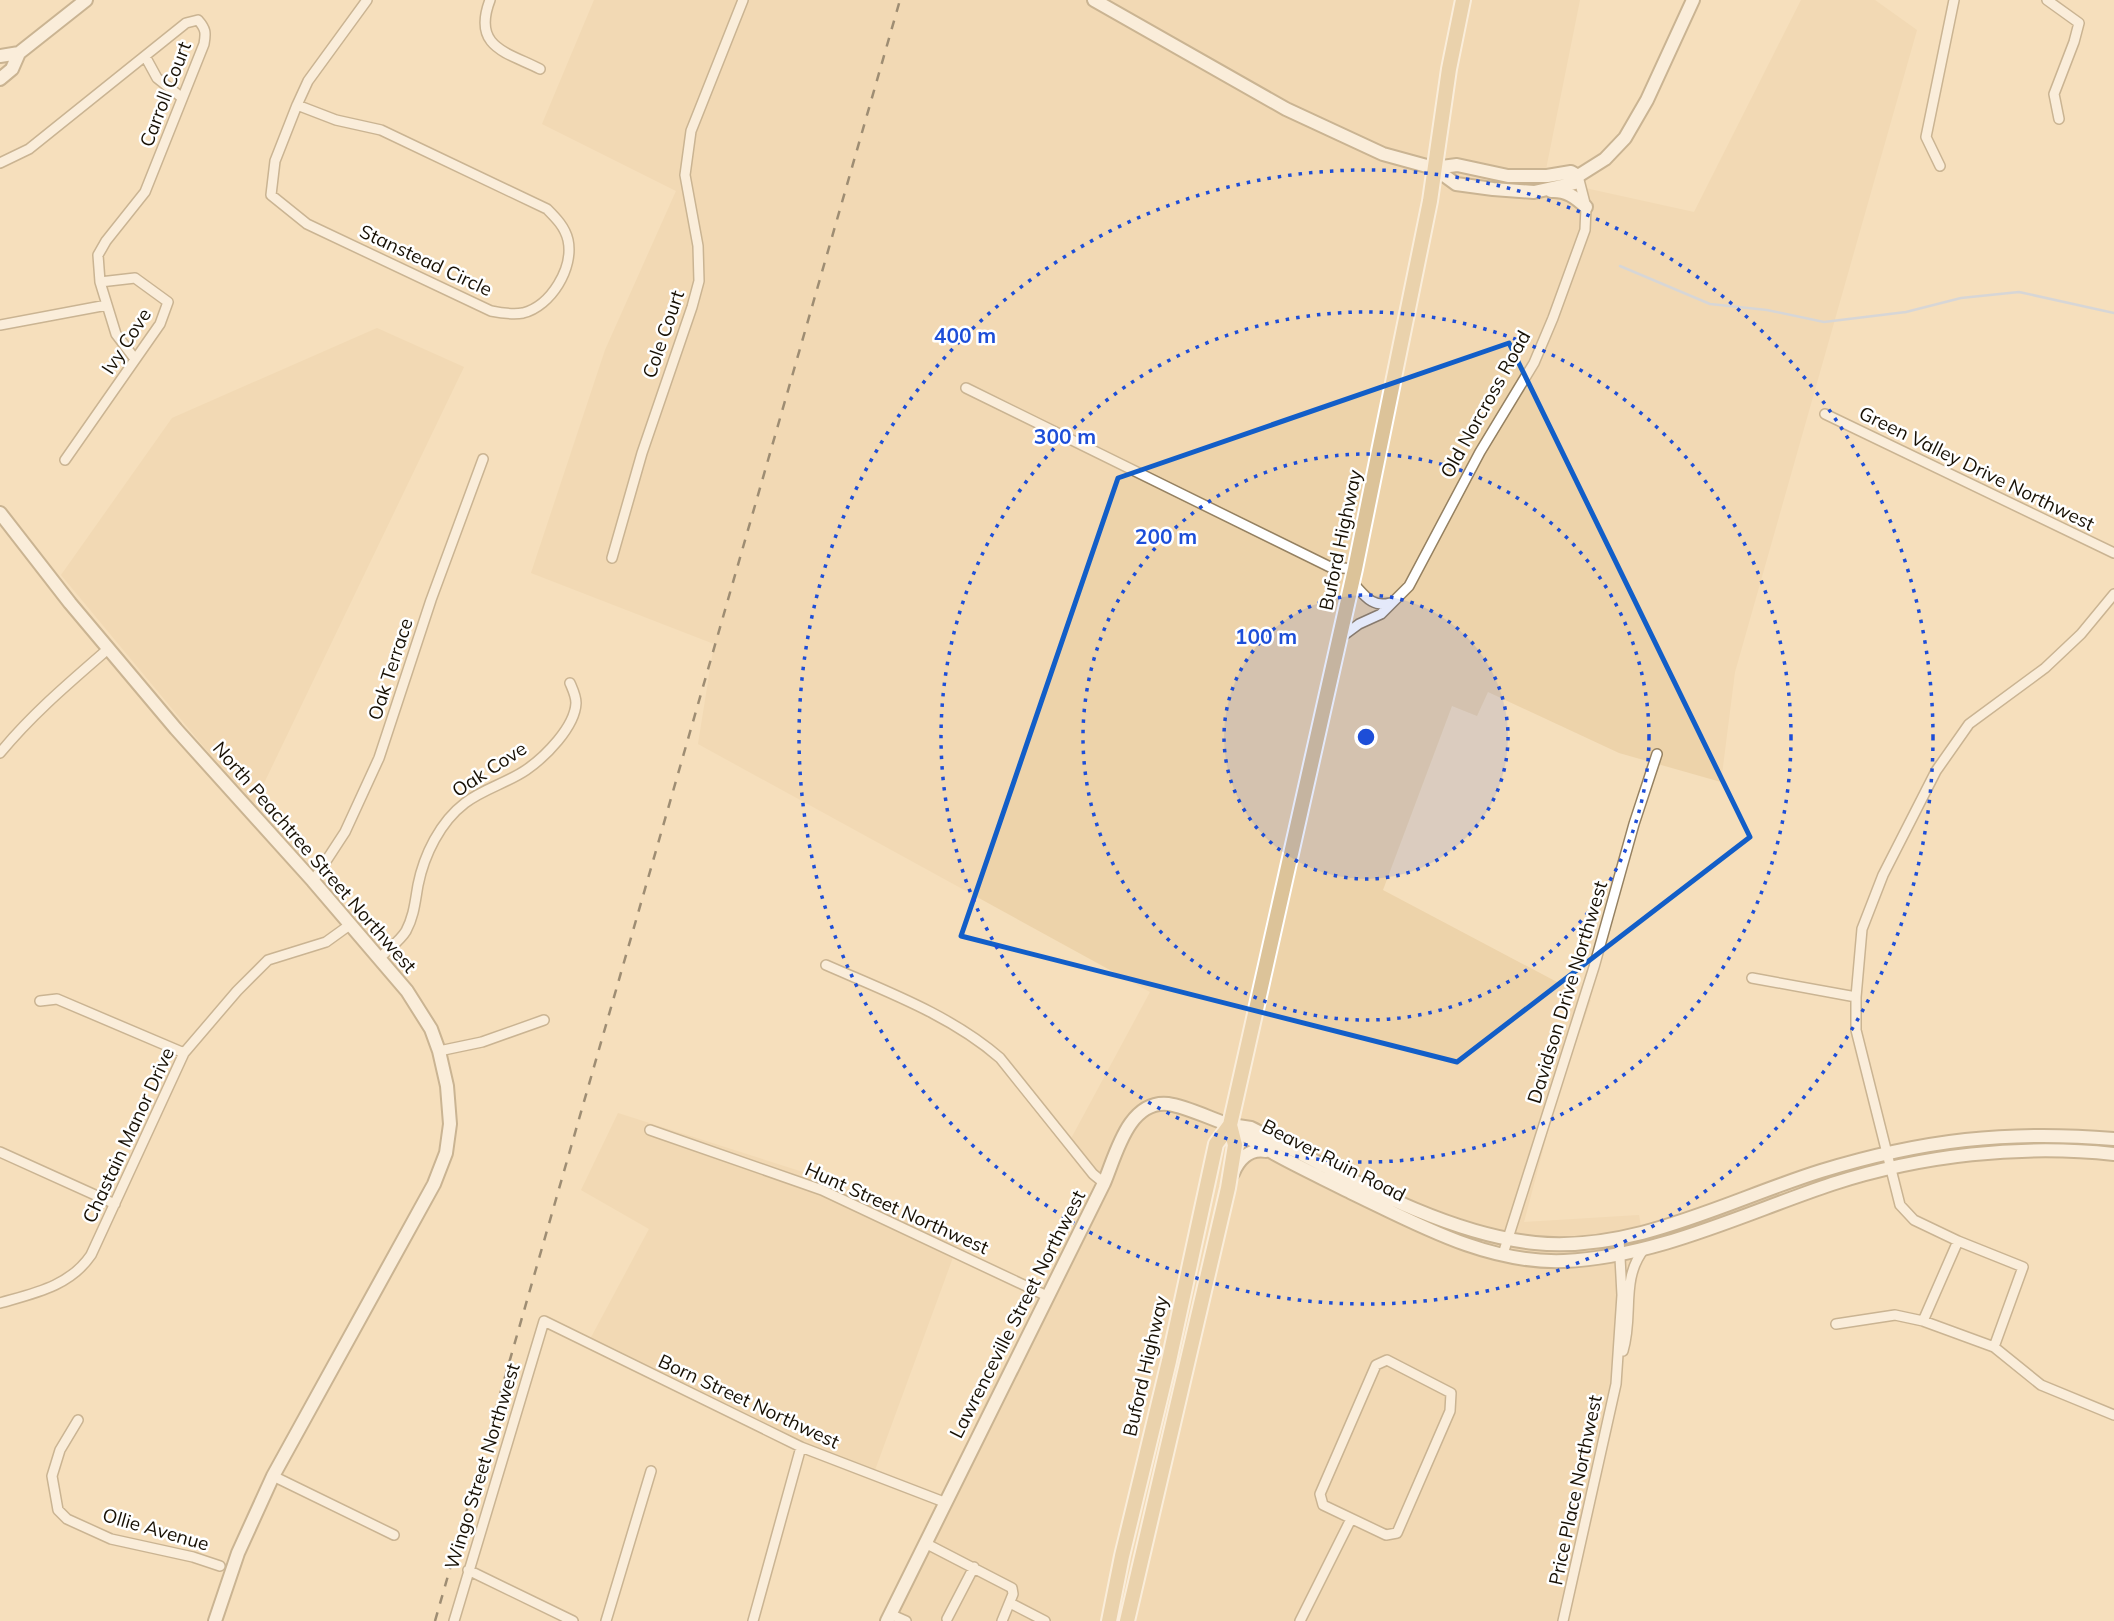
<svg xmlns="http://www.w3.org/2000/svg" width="2114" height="1621" font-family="Mulish,sans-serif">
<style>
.built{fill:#edd3aa}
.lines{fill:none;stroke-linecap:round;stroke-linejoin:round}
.stream{stroke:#b2cdf7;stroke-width:2.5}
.minor-casing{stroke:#958161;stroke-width:12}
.tertiary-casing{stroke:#958161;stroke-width:16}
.secondary-casing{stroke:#958161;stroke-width:16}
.primary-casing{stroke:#fff;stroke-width:18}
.minor{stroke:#fff;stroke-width:9}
.tertiary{stroke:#fff;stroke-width:12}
.secondary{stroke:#fff;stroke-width:12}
.primary{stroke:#dcc399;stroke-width:14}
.rail{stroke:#342b1c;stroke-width:2.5;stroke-dasharray:9 9;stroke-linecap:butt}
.marked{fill:none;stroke:#125ec8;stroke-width:5;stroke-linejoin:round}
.ring{fill:none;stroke:#1d4ed8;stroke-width:3.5;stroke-dasharray:3.5 7}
.labels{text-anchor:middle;stroke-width:5;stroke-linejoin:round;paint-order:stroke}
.street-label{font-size:19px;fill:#171004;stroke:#fff}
.centre{fill:#1d4ed8;stroke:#fff;stroke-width:3.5}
.ring-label{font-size:21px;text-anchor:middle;font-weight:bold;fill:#1d4ed8;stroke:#fff;stroke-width:5;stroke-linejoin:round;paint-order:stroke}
</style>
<rect width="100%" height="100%" fill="#f5dfbc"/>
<path class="built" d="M594,0H1580L1544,179L1694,212L1801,0H1875L1917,30L1735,672L1721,782L1619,753L1488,692L1477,716L1452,706L1383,890L1591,1000L1557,1097L1524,1222L1639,1215L1644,1244L1618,1380L1563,1621H903L891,1616L994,1382L1068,1258L1105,1180L1067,1146L1150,992L698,744L714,644L531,573L605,350L676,191L542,124Z
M377,328L464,367L253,806L61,575L172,418Z
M618,1113L828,1180L959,1241L875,1470L783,1435L588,1343L649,1229L581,1190Z"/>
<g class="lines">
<path class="stream" d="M1620,266L1710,304L1767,310L1824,322L1906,312L1961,298L2019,292L2114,313"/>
<defs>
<path id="minor" d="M490,0C472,47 506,52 540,69
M2047,0L2079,23L2074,42L2054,94L2059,119
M145,56L157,78L181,97
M297,105L336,120L381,130L547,209C556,218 565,227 568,240C574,268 551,306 523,313C512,315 501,313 491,311L307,224L271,195L275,161Z
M297,105L308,81L367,0
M0,163L29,149L186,23L198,20C206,29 206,33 204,44L145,192L106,241L98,255L100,282L116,334L135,359
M1940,166L1926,137L1954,0
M0,325L107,305
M966,388L1330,567L1355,569
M1825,414L2114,553
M65,460L160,324L168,302L135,278L100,282
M612,558L642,453L692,307L699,281L698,246L685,175L691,131L743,0
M1352,582C1364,594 1371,608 1390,603
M2114,594L2081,634L2045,668L1969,724L1936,771L1883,875L1862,929L1856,997V1030L1900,1205L1914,1220L1958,1241L2023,1267L1994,1347L2041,1385L2114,1415
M1340,638L1359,624L1381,614L1409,586L1480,452L1534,363L1553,318L1585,230L1586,207L1578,176
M0,753C32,714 70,682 108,649
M313,881L345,832L379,758L431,600L483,459
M380,958C388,949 400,941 406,931C414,916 415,902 418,885C424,855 440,822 465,803C483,789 507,783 526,770C545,757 575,727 576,703C576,696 573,690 570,683
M826,965C885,991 951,1015 1000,1058L1093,1174L1104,1183
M1752,978L1856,997
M40,1001L57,999L184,1053
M439,1051L482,1042L544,1020
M650,1130L822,1190L1047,1296
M0,1152L115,1204
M1503,1254L1594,967L1634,824L1657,754
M0,1303C35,1293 70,1286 91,1255L184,1053L237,991L268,960L326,942L351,924
M1923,1321L1958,1241
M1836,1324L1895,1315L1923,1321L1994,1347
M1623,1351C1634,1315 1620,1280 1644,1249
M1387,1360L1451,1393L1450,1411L1397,1533L1386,1535L1323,1505L1320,1494L1376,1365Z
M78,1420L60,1450L52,1476L58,1510L67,1519L111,1539L193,1557L220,1566
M273,1476L394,1535
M925,1543L1012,1588L1013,1594L1002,1621
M468,1570L573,1621
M1010,1603L1045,1621
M890,1614L906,1621
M947,1619L974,1567
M454,1621L544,1321L801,1447L944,1502
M606,1621L651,1471
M753,1621L801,1447
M1300,1621L1351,1519
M1563,1621L1616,1384L1622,1295L1619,1239"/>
<path id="tertiary" d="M1094,0L1286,109L1383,154L1434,168L1457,165L1508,176H1547L1571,172L1578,176
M0,56L19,53
M0,79L12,69L19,53L86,0
M1434,168L1456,184L1493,189L1534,192L1575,183L1578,176L1605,159L1625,138L1647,100L1693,0
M1551,191C1566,190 1575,197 1586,207
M0,513L70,603L176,729L313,881L407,991L431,1029L439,1051L447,1086L450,1124L446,1153L434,1184L273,1476L238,1553L215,1621
M887,1621L1104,1183C1116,1155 1128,1100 1168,1104C1188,1107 1211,1119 1230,1125"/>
<path id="secondary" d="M1230,1125C1267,1153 1309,1171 1350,1192C1417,1224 1487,1264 1564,1261C1657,1257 1745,1213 1832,1184C1921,1155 2021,1144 2114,1154
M1231,1125L1251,1128C1337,1171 1438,1233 1535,1243C1634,1253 1728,1200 1821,1171C1922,1140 2008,1130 2114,1139
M1233,1173C1239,1159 1250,1148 1266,1151"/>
<path id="primary" d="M1109,1621L1122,1556L1169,1361L1216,1144L1230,1125
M1127,1621L1228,1188L1235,1145L1230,1125L1355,569L1430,201L1449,69L1463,0"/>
</defs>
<use href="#minor" class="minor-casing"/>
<use href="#tertiary" class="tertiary-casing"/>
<use href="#secondary" class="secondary-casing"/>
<use href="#primary" class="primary-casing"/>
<use href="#minor" class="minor"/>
<use href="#tertiary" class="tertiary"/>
<use href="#secondary" class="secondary"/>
<use href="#primary" class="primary"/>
<path class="rail" d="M435,1621L900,0"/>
</g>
<path d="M0 0H2114V1621H0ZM1509,343L1750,837L1457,1062L961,936L1118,478Z" fill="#f5dfbc" fill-opacity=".55" fill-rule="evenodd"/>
<path class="marked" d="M1509,343L1750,837L1457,1062L961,936L1118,478Z"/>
<circle cx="1366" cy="737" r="142" fill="#1d4ed8" fill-opacity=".12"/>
<g class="ring">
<circle cx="1366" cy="737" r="142"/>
<circle cx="1366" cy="737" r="283"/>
<circle cx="1366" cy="737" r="425"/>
<circle cx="1366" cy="737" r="567"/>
</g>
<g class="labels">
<g class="street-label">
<text transform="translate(165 94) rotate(-69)" y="7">Carroll Court</text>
<text transform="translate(426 260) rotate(25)" y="7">Stanstead Circle</text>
<text transform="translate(663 334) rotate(-71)" y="7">Cole Court</text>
<text transform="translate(126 341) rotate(-57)" y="7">Ivy Cove</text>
<text transform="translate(1485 404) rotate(-61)" y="7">Old Norcross Road</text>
<text transform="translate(1977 468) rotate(26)" y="7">Green Valley Drive Northwest</text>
<text transform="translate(1340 540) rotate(-78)" y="7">Buford Highway</text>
<text transform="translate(390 669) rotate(-72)" y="7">Oak Terrace</text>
<text transform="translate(489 769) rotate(-33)" y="7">Oak Cove</text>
<text transform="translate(315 857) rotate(49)" y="7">North Peachtree Street Northwest</text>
<text transform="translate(1567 992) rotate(-73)" y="7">Davidson Drive Northwest</text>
<text transform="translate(128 1135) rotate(-65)" y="7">Chastain Manor Drive</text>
<text transform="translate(1334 1160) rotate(27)" y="7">Beaver Ruin Road</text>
<text transform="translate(897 1208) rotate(24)" y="7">Hunt Street Northwest</text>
<text transform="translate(1017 1314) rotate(-63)" y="7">Lawrenceville Street Northwest</text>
<text transform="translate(1145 1366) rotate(-77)" y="7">Buford Highway</text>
<text transform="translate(749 1401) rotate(25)" y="7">Born Street Northwest</text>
<text transform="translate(482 1466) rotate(-73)" y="7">Wingo Street Northwest</text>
<text transform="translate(1575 1490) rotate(-78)" y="7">Price Place Northwest</text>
<text transform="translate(156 1529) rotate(16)" y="7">Ollie Avenue</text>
</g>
</g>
<circle cx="1366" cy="737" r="10" class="centre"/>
<g class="ring-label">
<text x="965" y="343">400 m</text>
<text x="1065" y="444">300 m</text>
<text x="1166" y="544">200 m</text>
<text x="1266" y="644">100 m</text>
</g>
</svg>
